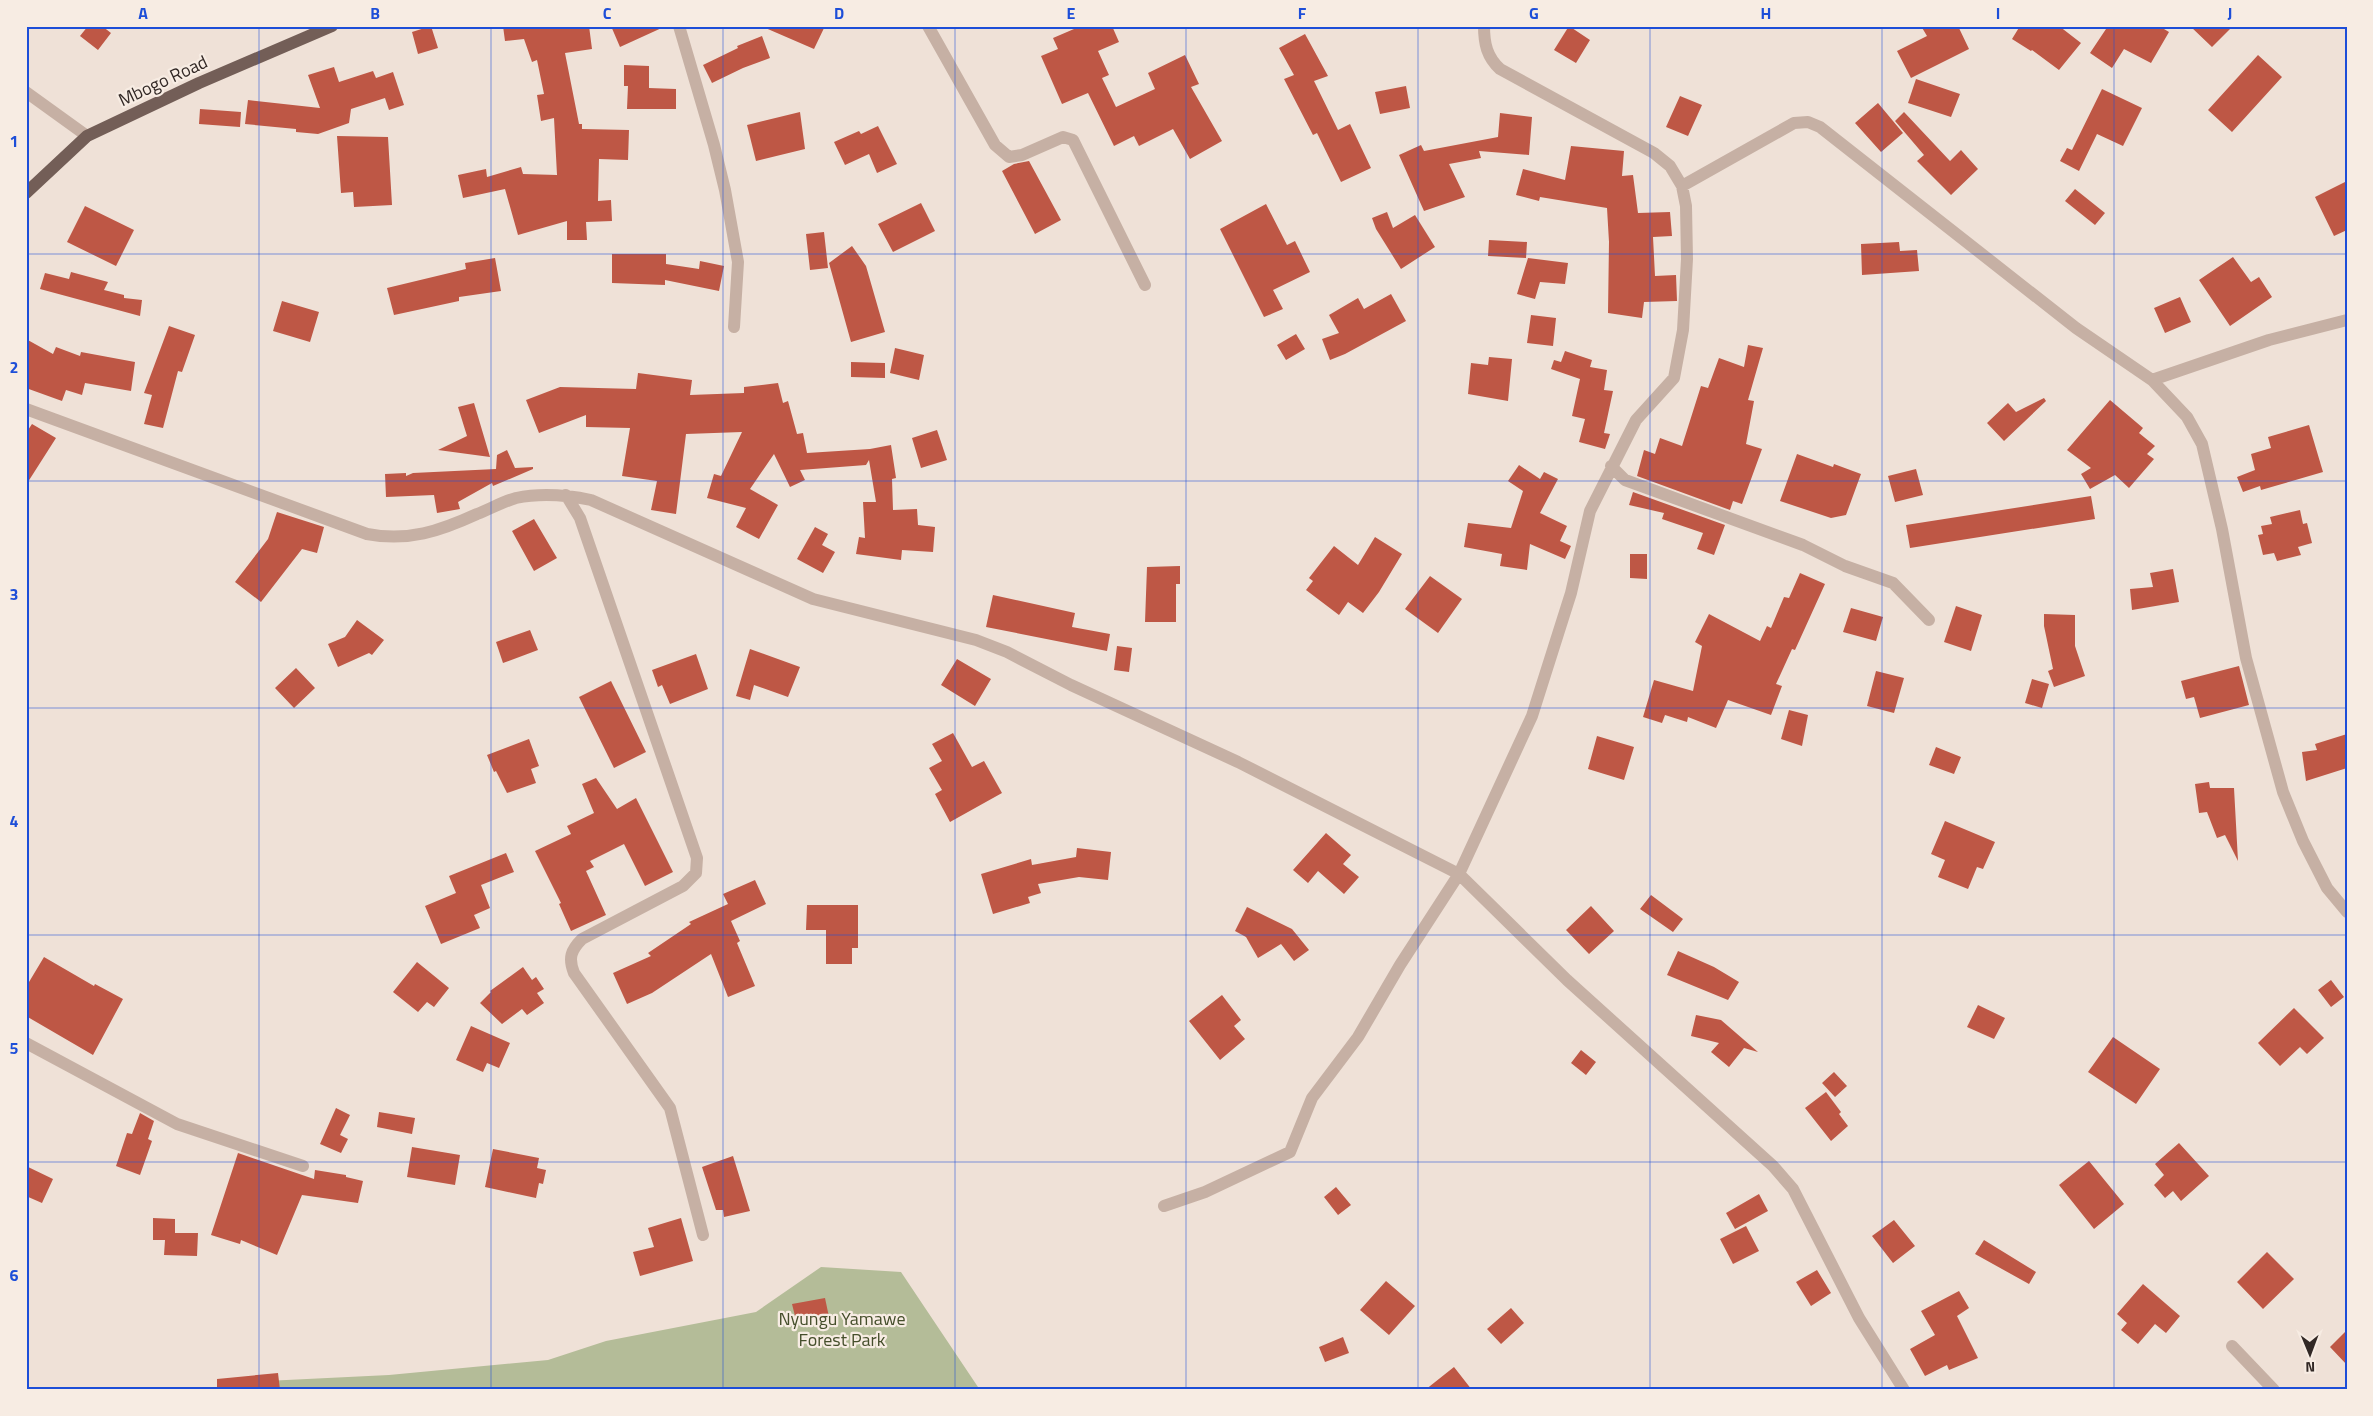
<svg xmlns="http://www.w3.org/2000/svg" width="2373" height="1416" font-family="'Titillium Web',sans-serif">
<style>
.green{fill:#b4bc98}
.building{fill:#be5745}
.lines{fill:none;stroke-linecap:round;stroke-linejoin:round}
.minor{stroke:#c6b0a4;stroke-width:12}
.major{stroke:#735e57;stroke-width:12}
.grid{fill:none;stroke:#1d4ed8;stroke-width:1;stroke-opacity:0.55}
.labels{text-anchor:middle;stroke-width:4.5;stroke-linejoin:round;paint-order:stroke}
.street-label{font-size:18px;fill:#322825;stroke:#f7ece3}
.park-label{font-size:18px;fill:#454e2b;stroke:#f7ece3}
.neatline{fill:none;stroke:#1d4ed8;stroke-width:2}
.grid-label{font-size:16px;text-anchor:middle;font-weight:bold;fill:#1d4ed8}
</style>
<rect width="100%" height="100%" fill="#efe1d7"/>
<path class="green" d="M821,1267L901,1272L980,1390H268L266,1381L389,1375L548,1360L606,1341L756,1312Z"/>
<path class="building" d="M88,26H102L111,33L98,50L80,36Z
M431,26L438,48L418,54L412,32Z
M503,26H589L592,49L565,53L579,124H582V129L629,130L628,160L599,159L598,201L611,200L612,221L586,222L587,240H567V221L518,235L505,189L463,198L458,175L486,169L487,177L521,167L523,174L557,175L554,118L541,121L537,95L544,94L537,60L532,62L524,39L505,41Z
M611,26H666L620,47Z
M761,26H825L814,49Z
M1081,26H1112L1119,42L1098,51L1109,75L1102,78L1116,107L1155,89L1148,73L1185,55L1199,84L1191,87L1222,141L1190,159L1173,129L1139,146L1134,136L1114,146L1088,93L1062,104L1041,56L1058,49L1053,38Z
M1569,26L1590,40L1576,63L1554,50Z
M1921,26H1958L1969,49L1911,78L1897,51L1927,36Z
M2020,26H2059L2081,43L2059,70L2032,50L2031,51L2012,39Z
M2108,26H2159L2169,32L2151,63L2124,49L2112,68L2090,53Z
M2190,26H2233L2212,47Z
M1305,34L1328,76L1314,81L1338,130L1350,124L1371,168L1341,182L1317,133L1313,135L1284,79L1294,75L1279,48Z
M762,36L770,58L743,68L712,83L703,65L738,48L737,46Z
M2258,55L2282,77L2232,132L2208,110Z
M624,65L649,66V88L676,89V109H627L628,86H624Z
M334,67L339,82L373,71L376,78L393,72L404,105L389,110L385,98L351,109L349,123L318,134L296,132V129L245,124L248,100L320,108L308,75Z
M1916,79L1960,94L1951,117L1908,103Z
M1406,86L1410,108L1380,114L1375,92Z
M2102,89L2142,108L2123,146L2097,134L2079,171L2060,161L2067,148L2072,150Z
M1680,96L1702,105L1688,136L1666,127Z
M1878,103L1903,133L1881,152L1855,123Z
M200,109L241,112L240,127L199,124Z
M800,112L805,149L756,161L747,125Z
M1904,112L1950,161L1961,150L1978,169L1951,195L1917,161L1924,155L1895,121Z
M1500,113L1532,117L1529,155L1479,151L1481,158L1449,164L1465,197L1424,211L1399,155L1421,145L1424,151L1498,137Z
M878,126L897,164L877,173L869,154L845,165L834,142L859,131L861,134Z
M337,136L388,137L392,205L354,207L353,192L341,193Z
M1571,146L1624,151L1622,176L1633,175L1638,213L1670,212L1672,236L1653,237L1655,276L1676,275L1677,301L1644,302L1642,318L1608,313L1609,242L1607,208L1540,197L1539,201L1516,195L1523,169L1565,180Z
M1029,161L1061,220L1035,234L1002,171L1014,164Z
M2347,181V230L2334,236L2315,197Z
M2075,189L2105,213L2095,225L2065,201Z
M921,203L935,231L893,252L878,224Z
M1266,204L1287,245L1295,241L1310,272L1273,290L1283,309L1264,317L1220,229Z
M85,206L134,230L116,266L67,242Z
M1387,212L1393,228L1415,215L1435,247L1401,269L1376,229L1372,218Z
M824,232L828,268L810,270L806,234Z
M1489,240L1527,242L1526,258L1488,256Z
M1899,242L1900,251L1917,250L1919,271L1862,275L1861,244Z
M852,246L866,266L885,332L851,342L829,263Z
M612,254H666V264L699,269L700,261L724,266L719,291L665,280V285L612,283Z
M2233,257L2251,282L2259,277L2272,297L2230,326L2199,280Z
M495,258L501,291L459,297V301L394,315L387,288L466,269L465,263Z
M1528,258L1568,263L1565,284L1540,282L1535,299L1517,294Z
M71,272L108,282L104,290L124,295V298L142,300L140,316L40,289L45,273L69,279Z
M1391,294L1406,321L1345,354L1330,360L1322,339L1339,333L1329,315L1358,298L1364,309Z
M2180,297L2191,322L2165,333L2154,308Z
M282,301L319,312L310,342L273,331Z
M1531,315L1556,318L1553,346L1527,343Z
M169,326L195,335L182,372L178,371L163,428L144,424L152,395L144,393Z
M1296,334L1305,349L1286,360L1277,345Z
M26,339L53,354L56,347L80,356L81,352L135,362L131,391L85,383L82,395L66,390L62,401L26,388Z
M1748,345L1763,348L1748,400L1754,401L1746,444L1762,449L1742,504L1733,501L1730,510L1637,476L1644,450L1655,454L1660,438L1682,446L1701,386L1708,388L1719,358L1744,367Z
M895,348L924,355L919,380L890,373Z
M1565,351L1592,360L1590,367L1607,370L1604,390L1613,391L1604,433L1610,434L1605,449L1579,442L1585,419L1572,416L1580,379L1551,369L1554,360L1561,362Z
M1489,357L1512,359L1508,401L1468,394L1471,363L1488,365Z
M851,362L885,363V378L851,377Z
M638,373L692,380L690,395L744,393V387L778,383L783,403L788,401L797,434L803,433L807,453L870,449L891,445L896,478L892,479L893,510L917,509L918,525L935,527L933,552L902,550L901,560L856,554L859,537L865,538L863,502H876L869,460L866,465L800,470L805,480L790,487L774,454L750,489L778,505L759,539L736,527L746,508L707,498L714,474L721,476L742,432L686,434L676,514L651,510L657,481L622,476L630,428L586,427V415L539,433L526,400L560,387L636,389Z
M2044,398L2046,401L2004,441L1987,423L2008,403L2016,412Z
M2110,400L2143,428L2139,433L2155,446L2147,454L2154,459L2129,488L2115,475L2090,489L2081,474L2091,468L2067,450Z
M474,403L490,457L438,450L467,436L458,407Z
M32,424L56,438L26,485V433Z
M2309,425L2323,472L2261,490L2260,486L2243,492L2237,477L2255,470L2251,454L2271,448L2268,437Z
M937,430L947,460L921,468L912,438Z
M507,450L515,468L533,467V469L493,486L492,483L458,502L460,509L437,513L434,495L386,497L385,474L406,473V476L413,473L496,469L497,455Z
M1797,454L1833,467L1834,464L1861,474L1846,515L1831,518L1780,501Z
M1519,465L1540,479L1544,472L1558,479L1540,513L1567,526L1560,541L1571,546L1565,559L1530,544L1527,570L1500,566L1502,554L1464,547L1468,523L1511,528L1523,491L1508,481Z
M1916,469L1923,495L1895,502L1888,476Z
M1633,492L1725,525L1714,555L1697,549L1703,533L1662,519L1664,513L1629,505Z
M2091,496L2095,519L1910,548L1906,525Z
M2300,510L2303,524L2307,523L2312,543L2298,547L2301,555L2277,561L2274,553L2263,555L2258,535L2263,534L2261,526L2272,524L2270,517Z
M277,512L324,527L317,553L302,549L261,602L235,582L268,539Z
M534,519L557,558L534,571L512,531Z
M815,527L828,534L822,545L835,552L823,573L797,559Z
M1375,537L1402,554L1379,592L1363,613L1348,602L1339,615L1306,590L1313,581L1309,578L1334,546L1358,565Z
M1630,554H1647V579L1630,578Z
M1180,566V584H1176V622H1145L1147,567Z
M2173,569L2179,602L2132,610L2130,589L2153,587L2150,573Z
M1800,573L1825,584L1795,650L1792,649L1776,684L1782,686L1771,715L1728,700L1716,728L1688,717L1687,722L1665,715L1662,723L1643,717L1654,680L1693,691L1702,646L1695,642L1709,614L1760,641L1767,626L1771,628L1784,597L1789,598Z
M1430,576L1462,599L1438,633L1405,609Z
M993,595L1075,613L1072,627L1110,634L1107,651L986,627Z
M1956,606L1982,615L1971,651L1944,642Z
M1851,608L1883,617L1876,641L1843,632Z
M2044,614L2075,615V646L2085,676L2054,687L2048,671L2053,669L2044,626Z
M357,620L384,640L372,655L369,653L338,667L328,644L345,637Z
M530,630L538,650L503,663L496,642Z
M1117,646L1132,648L1129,672L1114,670Z
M750,649L800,667L788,697L754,685L750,700L736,696Z
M696,654L708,689L670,704L662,685L658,687L652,670Z
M957,659L991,679L975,706L941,685Z
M2239,666L2249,705L2200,718L2194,697L2186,699L2181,681Z
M296,668L315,688L294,708L275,688Z
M1876,671L1904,678L1894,713L1867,706Z
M2032,679L2049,684L2042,708L2025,703Z
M611,681L646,752L614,768L579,697Z
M1789,710L1808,715L1802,746L1781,739Z
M953,733L972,767L984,761L1002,793L950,822L935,794L942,790L929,768L942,761L932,744Z
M2347,734V768L2306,781L2302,752L2317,750L2315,744Z
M1597,736L1634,747L1624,780L1588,769Z
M529,739L539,766L531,769L536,783L507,793L496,771L494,772L487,755Z
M1936,747L1961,757L1954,774L1929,765Z
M596,778L617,809L636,798L673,872L645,886L624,844L590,861L594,867L586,871L606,915L571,931L559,904L561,903L535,851L571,834L567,826L594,813L582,784Z
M2209,782L2210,788H2234L2238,861L2225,835L2217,838L2207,812L2199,813L2195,784Z
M1945,821L1995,842L1983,869L1977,867L1968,889L1938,877L1945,860L1931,854Z
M1326,833L1351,855L1343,864L1359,877L1344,894L1318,871L1308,883L1293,870Z
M1077,848L1111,852L1108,880L1079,877L1038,884L1041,893L1028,897L1030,903L993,914L981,874L1031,859L1032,865L1076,857Z
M506,853L514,872L481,885L490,908L474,915L480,928L441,944L425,906L456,893L449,876Z
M755,880L766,904L731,921L740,941L737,943L755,986L728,997L711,954L652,993L627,1004L613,973L651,956L648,953L691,924L689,922L728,904L723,894Z
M1651,895L1683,919L1673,932L1640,909Z
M807,905H858V948H852V964H826V930H806Z
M1591,906L1614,931L1589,954L1566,930Z
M1247,907L1292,929L1309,950L1294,961L1281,944L1258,958L1246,937L1235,931Z
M1678,951L1714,967L1739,982L1728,1000L1667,975Z
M44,957L94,986L95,984L123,999L93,1055L26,1016V987Z
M417,962L449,988L434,1007L427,1002L418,1012L393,992Z
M523,967L532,980L536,977L544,989L537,993L544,1003L527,1015L522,1009L502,1024L480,1003L491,992L490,991Z
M2331,980L2344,997L2331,1007L2318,990Z
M1222,995L1241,1020L1234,1026L1245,1039L1220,1060L1189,1021Z
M1978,1005L2005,1018L1994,1039L1967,1027Z
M2294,1008L2324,1038L2307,1054L2300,1047L2280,1066L2258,1043Z
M1696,1015L1721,1020L1758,1052L1744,1048L1729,1067L1711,1052L1719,1043L1691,1036Z
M471,1026L510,1043L499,1068L487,1063L483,1072L456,1060Z
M2113,1037L2160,1069L2136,1104L2088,1072Z
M1581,1050L1596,1062L1586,1075L1571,1063Z
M1834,1072L1847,1086L1835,1097L1822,1083Z
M1826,1092L1841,1112L1839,1114L1848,1126L1831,1141L1805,1108Z
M336,1108L350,1115L340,1135L348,1139L341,1153L320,1144Z
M379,1112L415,1118L412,1134L377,1127Z
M140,1113L154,1121L148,1139L152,1141L140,1175L116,1166L127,1133L132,1134Z
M2179,1143L2209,1176L2181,1201L2173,1191L2165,1198L2154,1185L2164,1175L2155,1164Z
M412,1147L460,1155L455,1185L407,1177Z
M493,1149L539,1158L537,1168L546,1170L543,1184L539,1183L536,1198L485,1187Z
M238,1153L314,1179L315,1170L346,1175V1177L363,1181L358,1203L302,1195L277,1255L241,1240L240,1244L211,1235Z
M733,1156L750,1211L724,1217L723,1210H716L702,1167Z
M2089,1161L2124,1204L2094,1229L2059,1185Z
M26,1166L53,1179L42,1203L26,1196Z
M1336,1187L1351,1205L1338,1215L1324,1197Z
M1759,1194L1768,1211L1735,1229L1726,1213Z
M153,1218L175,1219V1233H198L197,1256L164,1255L165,1240H153Z
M681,1218L693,1261L640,1276L633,1252L654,1247L648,1228Z
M1894,1220L1915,1246L1893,1263L1872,1236Z
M1746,1226L1759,1251L1733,1264L1720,1239Z
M1984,1240L2036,1272L2029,1284L1975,1254Z
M2267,1252L2294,1279L2263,1309L2237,1282Z
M1817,1270L1831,1293L1811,1306L1796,1282Z
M1386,1281L1415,1306L1389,1335L1360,1310Z
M2143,1284L2180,1316L2166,1333L2155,1324L2138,1344L2121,1330L2127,1323L2117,1314Z
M1959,1291L1969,1308L1957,1316L1978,1358L1949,1370L1947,1365L1925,1376L1910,1349L1935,1335L1921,1311Z
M825,1298L829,1317L797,1324L792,1304Z
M1511,1308L1524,1323L1501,1344L1487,1329Z
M2347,1330V1365L2330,1347Z
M1343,1337L1349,1353L1325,1362L1319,1347Z
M1454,1367L1472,1390H1425Z
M278,1373L280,1390H217V1379Z"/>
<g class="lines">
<path class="minor" d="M679,26L714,145L725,190L738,262L734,327
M928,26L995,145L1009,157L1022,155L1063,137L1073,140L1145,285
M26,92L87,136
M1682,186L1794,123L1808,122L1820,127L2076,328L2152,380L2187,417L2202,444L2222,529L2246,658L2283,792L2303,841L2327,888L2347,912
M2152,380L2269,340L2347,320
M26,409L367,534C408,542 440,531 477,514C490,509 502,502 516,498C540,493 567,495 591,500L813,599L976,640L1007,652L1071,685L1238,762L1459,874L1567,980L1773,1166L1793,1189L1859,1318L1904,1390
M1611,466L1625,480L1803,545L1845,566L1893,583L1929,620
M566,495L580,518L697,858L696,873L683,886L582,939C571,950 568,958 574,973L670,1108L703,1235
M26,1043L177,1124L303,1166
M1164,1206L1205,1192L1290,1152L1312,1098L1358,1037L1400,965L1459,874L1532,716L1571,593L1590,511L1636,420L1674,378L1683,330L1687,259L1686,206L1682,186L1670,166L1654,153L1500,69C1487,57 1484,44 1484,26
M2232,1346L2274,1390"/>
<path class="major" d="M26,193L87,136L199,83L332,26"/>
</g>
<path class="grid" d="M259,26V1390M491,26V1390M723,26V1390M955,26V1390M1186,26V1390M1418,26V1390M1650,26V1390M1882,26V1390M2114,26V1390M26,254H2347M26,481H2347M26,708H2347M26,935H2347M26,1162H2347"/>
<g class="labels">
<g class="street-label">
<text transform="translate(163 81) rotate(-25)" y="6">Mbogo Road</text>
</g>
<g class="park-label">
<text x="842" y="1325">Nyungu Yamawe<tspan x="842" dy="21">Forest Park</tspan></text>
</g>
</g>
<rect width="2373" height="1416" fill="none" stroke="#f7ece3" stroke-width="55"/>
<g transform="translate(2310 1354) rotate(179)" stroke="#f7ece3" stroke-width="4" paint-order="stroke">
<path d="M0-4L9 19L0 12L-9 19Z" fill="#322825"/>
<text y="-8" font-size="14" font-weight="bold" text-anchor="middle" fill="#322825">N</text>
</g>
<rect x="28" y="28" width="2318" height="1360" class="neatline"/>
<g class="grid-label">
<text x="143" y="19">A</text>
<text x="375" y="19">B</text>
<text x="607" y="19">C</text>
<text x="839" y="19">D</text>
<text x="1071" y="19">E</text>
<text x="1302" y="19">F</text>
<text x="1534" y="19">G</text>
<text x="1766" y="19">H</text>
<text x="1998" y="19">I</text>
<text x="2230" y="19">J</text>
<text x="14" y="147">1</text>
<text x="14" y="373">2</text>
<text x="14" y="600">3</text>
<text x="14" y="827">4</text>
<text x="14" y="1054">5</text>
<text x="14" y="1281">6</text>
</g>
</svg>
